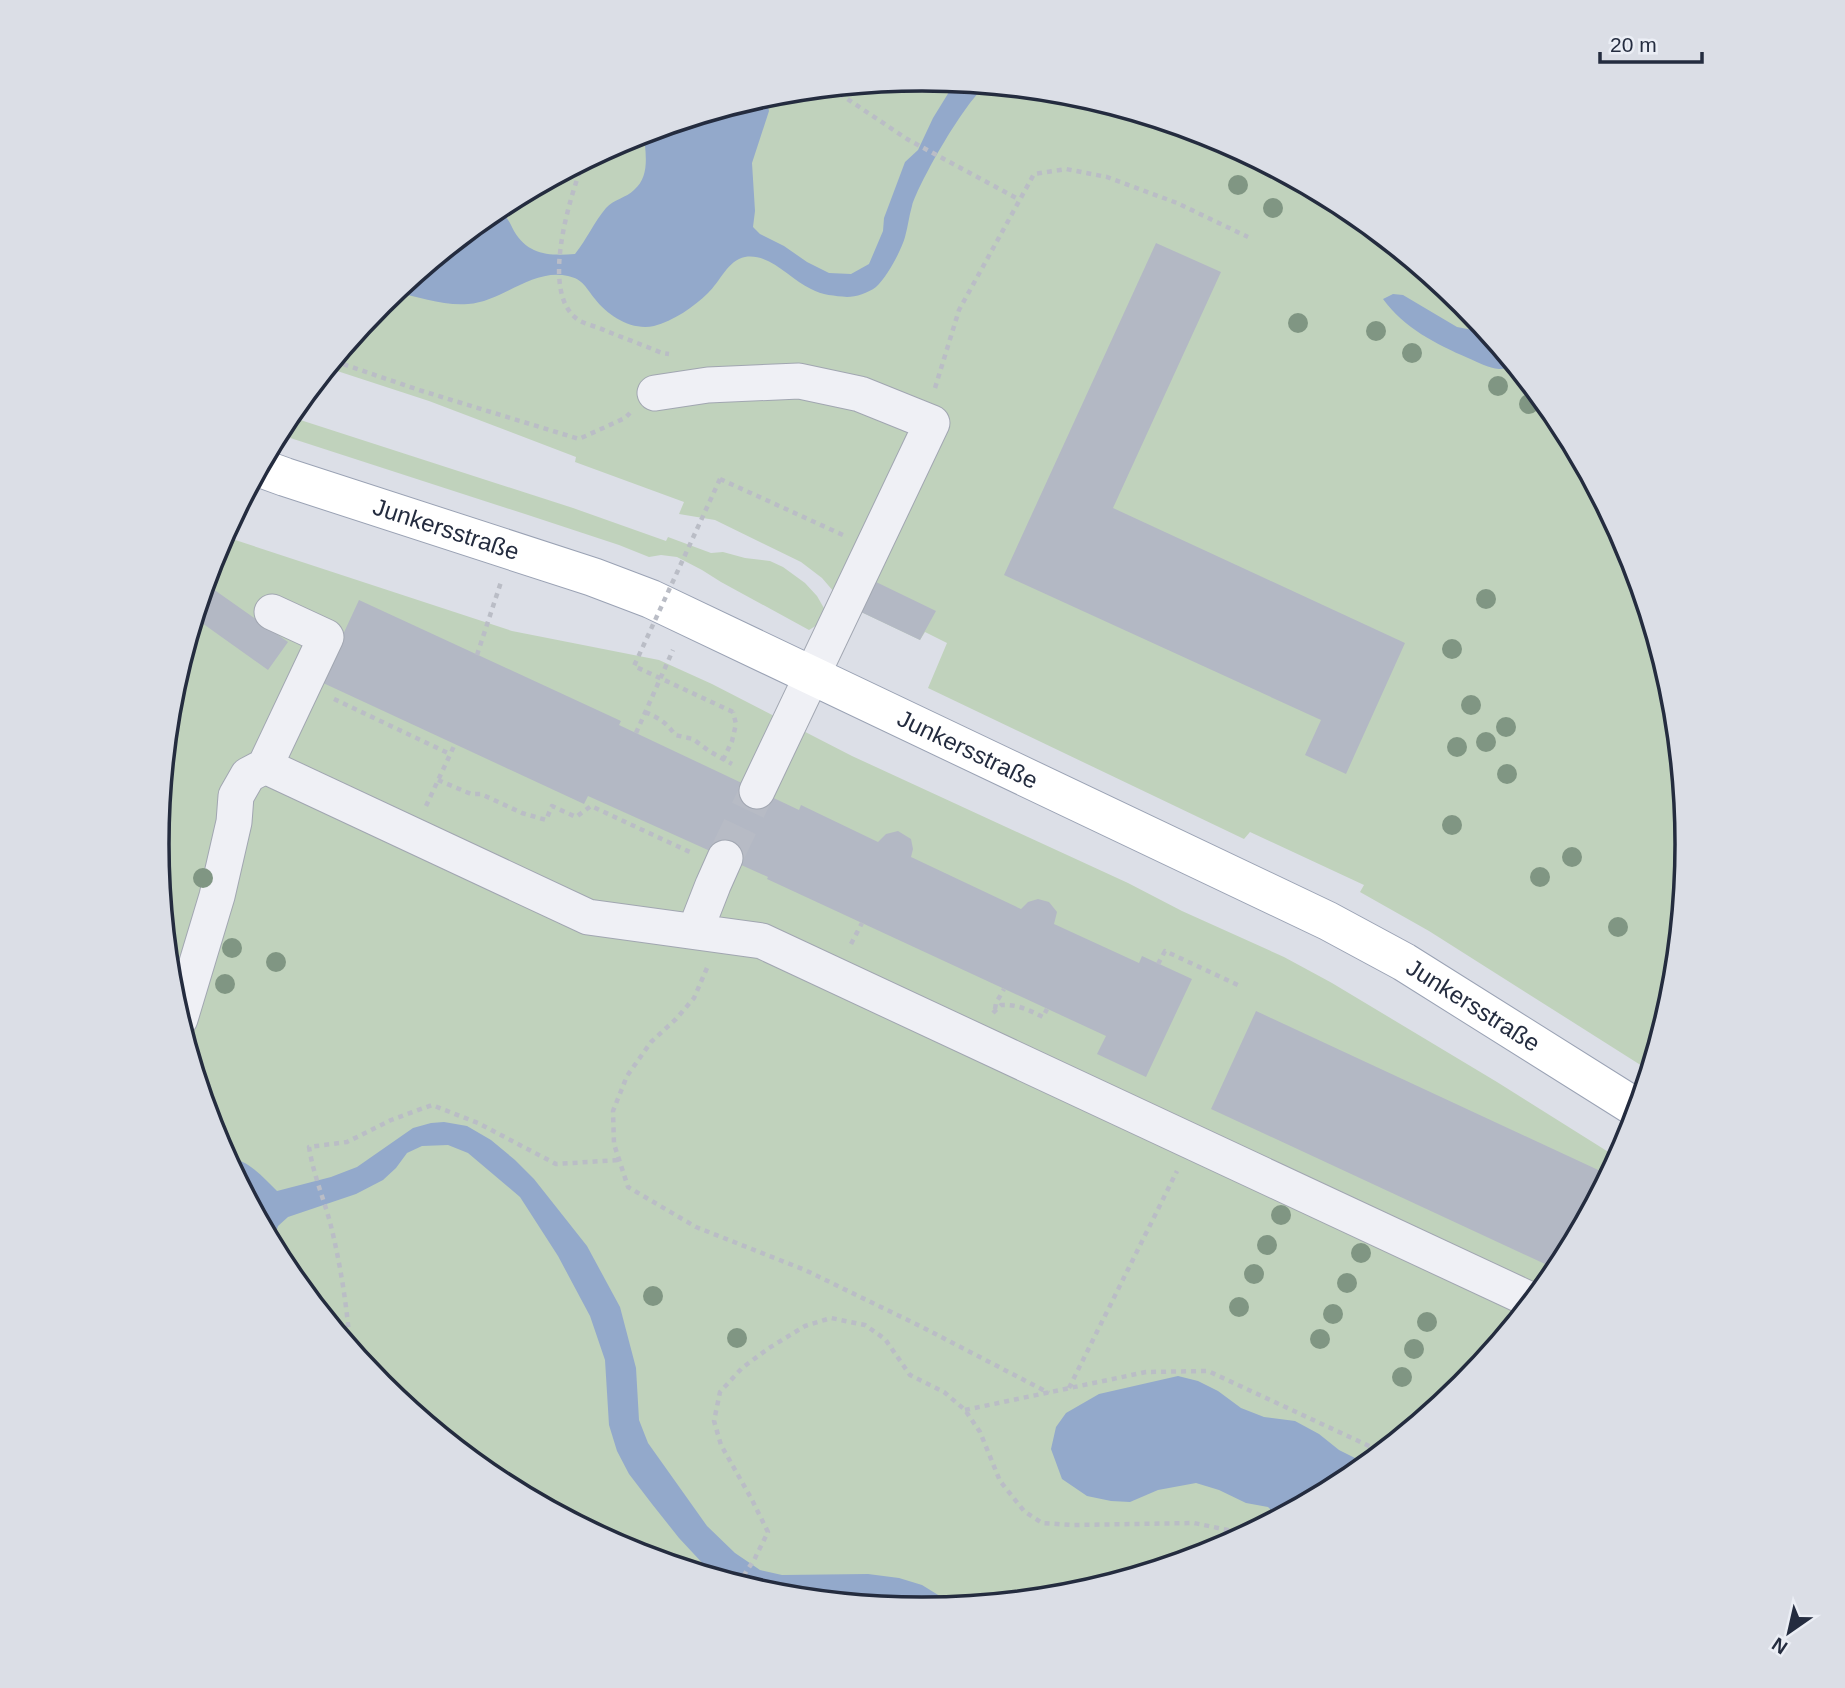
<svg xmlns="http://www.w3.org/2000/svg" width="1845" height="1688" font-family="Arial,sans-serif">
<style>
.green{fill:#c0d2bc}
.water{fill:#93a9cb}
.building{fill:#b3b8c4}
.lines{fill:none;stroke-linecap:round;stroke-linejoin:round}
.minor-tunnel{stroke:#b7bbc5;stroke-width:35;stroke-dasharray:35 18;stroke-linecap:butt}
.minor-casing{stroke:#a1a6b1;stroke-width:37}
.major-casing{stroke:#9aa2b4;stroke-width:40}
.path{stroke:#babdc6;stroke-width:4.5;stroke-dasharray:5 5;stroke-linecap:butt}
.minor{stroke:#eff0f5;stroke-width:35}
.major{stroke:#fff;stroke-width:38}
.path-bridge{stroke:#babdc6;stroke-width:4.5;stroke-dasharray:5 5;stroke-linecap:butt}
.tree{fill:#809683}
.labels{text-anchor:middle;stroke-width:5;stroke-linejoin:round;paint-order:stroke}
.street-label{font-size:24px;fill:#242c3f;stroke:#ebeef5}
.rim{fill:none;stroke:#242c3f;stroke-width:3.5}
</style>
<rect width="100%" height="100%" fill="#dcdfe7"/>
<path class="green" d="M923,79L1072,94L1216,137L1348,208L1464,303L1559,419L1630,552L1673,695L1688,844L1673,994L1650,1071L1429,931L1360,892L1364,885L1250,832L1244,839L928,688L947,643L925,632L920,640L859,611L834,592L822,578L801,562L715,520L679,514L684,502L575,462L576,457L429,401L328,368L382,303L498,208L630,137L774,93Z
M288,416L573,508L666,541L668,537L711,553L723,552L745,558L770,561L783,567L805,583L817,596L825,610L817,625L809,630L721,582L702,570L677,557L661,555L649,557L619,545L525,514L278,434Z
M223,536L512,631L659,660L712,684L852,756L1128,883L1182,911L1284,957L1332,983L1497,1082L1618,1158L1559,1269L1463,1385L1347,1480L1215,1551L1071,1595L922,1609L773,1594L629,1551L497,1480L381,1385L286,1269L215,1136L172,993L157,844L172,694L216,551Z"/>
<path class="water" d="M958,82L987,85C967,98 919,182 912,206C909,216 908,226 905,237C901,251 887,277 876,287C868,293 856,297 847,297C835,296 822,295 811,289C790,280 771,253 745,257C728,260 720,282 708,293C694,307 673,321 654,326C632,331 608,316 595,299C586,288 583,279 568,276C532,268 502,302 468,304C444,306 418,297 395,292L496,209C506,214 509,221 514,231C528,255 549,256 575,254C587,239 594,222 606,208C614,199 626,198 634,190C651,176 645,152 644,133L762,97L766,99L769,111L752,163L755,211L753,227L760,234L784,246L807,262L829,273L851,274L869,264L883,231L884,218L905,162L918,150L933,118L949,92Z
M1393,294L1403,295L1457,327L1488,333L1516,366C1510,367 1504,369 1499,369C1489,368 1477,362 1468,358C1436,344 1404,328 1383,299Z
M444,1122L467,1126L491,1140L515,1160L534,1179L587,1246L620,1307L636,1368L639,1420L648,1443L707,1526L735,1553L760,1570L782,1575L868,1574L899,1578L922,1585L956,1606L922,1609L773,1594L728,1581L706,1567L679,1538L652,1504L629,1474L617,1451L609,1425L605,1360L590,1316L558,1256L520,1197L468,1153L448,1145L422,1146L407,1153L396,1168L383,1180L356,1194L288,1217L278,1226L273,1242L274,1246L227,1158C247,1158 264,1178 277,1191L331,1177L357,1167L413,1128L431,1123Z
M1178,1376L1198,1381L1218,1391L1241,1408L1264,1417L1295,1421L1319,1434L1339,1450L1359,1460L1365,1466L1347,1481L1278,1517L1268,1507L1246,1503L1219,1490L1196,1483L1158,1490L1130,1502L1111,1501L1087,1496L1062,1479L1051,1449L1056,1427L1066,1413L1099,1394Z"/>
<path class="building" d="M1156,243L1221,272L1113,508L1405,643L1346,774L1305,755L1321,720L1004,575Z
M874,581L936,611L920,640L859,611Z
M206,584L288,642L268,670L195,618Z
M359,600L621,721L619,725L799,810L801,805L878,842L886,834L898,831L911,839L913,849L911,857L1021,909L1028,902L1038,899L1049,902L1057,912L1054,924L1139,963L1142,956L1192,979L1146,1077L1097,1054L1106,1036L767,879L768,877L588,796L584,804L321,682Z
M1256,1011L1609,1175L1558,1270L1211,1109Z"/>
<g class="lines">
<path class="minor-tunnel" d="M725,858L757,791"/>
<defs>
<path id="minor" d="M655,393L708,385L799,381L860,394L932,423L757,791
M272,612L326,637L265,766L588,917L762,941L1533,1301
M695,931L713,885L725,858
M180,1019L217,896L234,822L236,796L248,775L265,766"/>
<g id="major">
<path id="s1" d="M260,468L285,477L593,577L651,599L1328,921L1404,962L1638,1109"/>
</g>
</defs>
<use href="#minor" class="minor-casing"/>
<use href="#major" class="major-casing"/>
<path class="path" d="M831,88L907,139L1020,200
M583,162C570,198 538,296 580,321C588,325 598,327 606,331C624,338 643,345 662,353L669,354
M334,361L419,390L579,439L625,418L630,413
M935,388L959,310L1034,174L1066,169L1107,177L1177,203L1248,237
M720,479L843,535
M477,655L501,582
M334,699L450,754
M645,712C659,718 667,723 675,735L693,739L709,751L732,764
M636,733L673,650
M723,760L732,741L736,724L733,712
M438,780L471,794H481L522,813L546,820L552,806L576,817L591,806L692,853
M426,806L455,744
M851,944L862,923
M1158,964L1165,951L1240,986
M707,968L694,998L676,1019L651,1042L627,1076L613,1111L614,1144L628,1187L696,1227L805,1270L922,1327L1049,1393
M995,1009L996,1003L1004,989
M993,1013L1001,1005C1017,1004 1029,1010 1043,1017L1047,1009
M350,1347C347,1305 340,1262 330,1222C323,1197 313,1173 309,1147L347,1142L391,1120L432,1105L478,1123L556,1164L619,1160
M1069,1388L1177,1171
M965,1410L1146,1372L1208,1371L1382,1452
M738,1584L754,1560L768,1532L751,1498L721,1445L714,1421L720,1392L742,1368L769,1348L805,1326L831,1318L865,1325L885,1339L910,1375L944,1392L965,1410L980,1432L1000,1481L1024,1511L1042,1523L1072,1525L1194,1523L1247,1534"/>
<use href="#minor" class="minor"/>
<use href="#major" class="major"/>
<path class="path-bridge" d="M720,479L634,666L733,712"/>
</g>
<g class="tree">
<circle cx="1238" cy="185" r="10"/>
<circle cx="1273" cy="208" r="10"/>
<circle cx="1298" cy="323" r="10"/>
<circle cx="1376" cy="331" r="10"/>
<circle cx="1412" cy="353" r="10"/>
<circle cx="1498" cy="386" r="10"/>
<circle cx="1529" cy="404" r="10"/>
<circle cx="1486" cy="599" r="10"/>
<circle cx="1452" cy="649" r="10"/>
<circle cx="1471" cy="705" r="10"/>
<circle cx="1506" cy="727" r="10"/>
<circle cx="1486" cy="742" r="10"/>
<circle cx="1457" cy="747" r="10"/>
<circle cx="1507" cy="774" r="10"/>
<circle cx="1452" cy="825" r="10"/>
<circle cx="1572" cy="857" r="10"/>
<circle cx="1540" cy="877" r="10"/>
<circle cx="203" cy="878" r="10"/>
<circle cx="1618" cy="927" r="10"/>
<circle cx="232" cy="948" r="10"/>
<circle cx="276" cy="962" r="10"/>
<circle cx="225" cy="984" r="10"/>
<circle cx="1281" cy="1215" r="10"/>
<circle cx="1267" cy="1245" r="10"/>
<circle cx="1361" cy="1253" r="10"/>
<circle cx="1254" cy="1274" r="10"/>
<circle cx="1347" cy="1283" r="10"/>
<circle cx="653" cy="1296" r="10"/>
<circle cx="1239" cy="1307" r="10"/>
<circle cx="1333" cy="1314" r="10"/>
<circle cx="1427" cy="1322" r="10"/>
<circle cx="737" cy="1338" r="10"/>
<circle cx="1320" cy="1339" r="10"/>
<circle cx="1414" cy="1349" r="10"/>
<circle cx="1402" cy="1377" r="10"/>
</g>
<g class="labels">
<g class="street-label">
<text dy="8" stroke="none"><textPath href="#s1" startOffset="196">Junkersstraße</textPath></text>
<text dy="8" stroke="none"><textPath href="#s1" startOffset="763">Junkersstraße</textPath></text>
<text dy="8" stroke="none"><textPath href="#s1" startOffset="1330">Junkersstraße</textPath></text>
</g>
</g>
<path d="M0 0H1845V1688H0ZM169 844a753 753 0 1 1 1506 0a753 753 0 1 1-1506 0Z" fill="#dbdee6" fill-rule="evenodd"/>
<path class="rim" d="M169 844a753 753 0 1 1 1506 0a753 753 0 1 1-1506 0Z"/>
<g transform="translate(1789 1632) rotate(214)" stroke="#ebeef5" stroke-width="5" paint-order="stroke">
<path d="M0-5L12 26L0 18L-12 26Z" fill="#242c3f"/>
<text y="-10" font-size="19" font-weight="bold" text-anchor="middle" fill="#242c3f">N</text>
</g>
<path d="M1600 52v10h102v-10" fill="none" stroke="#242c3f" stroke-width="3.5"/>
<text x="1610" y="52" font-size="21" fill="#242c3f" stroke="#ebeef5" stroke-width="5" paint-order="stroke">20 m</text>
</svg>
